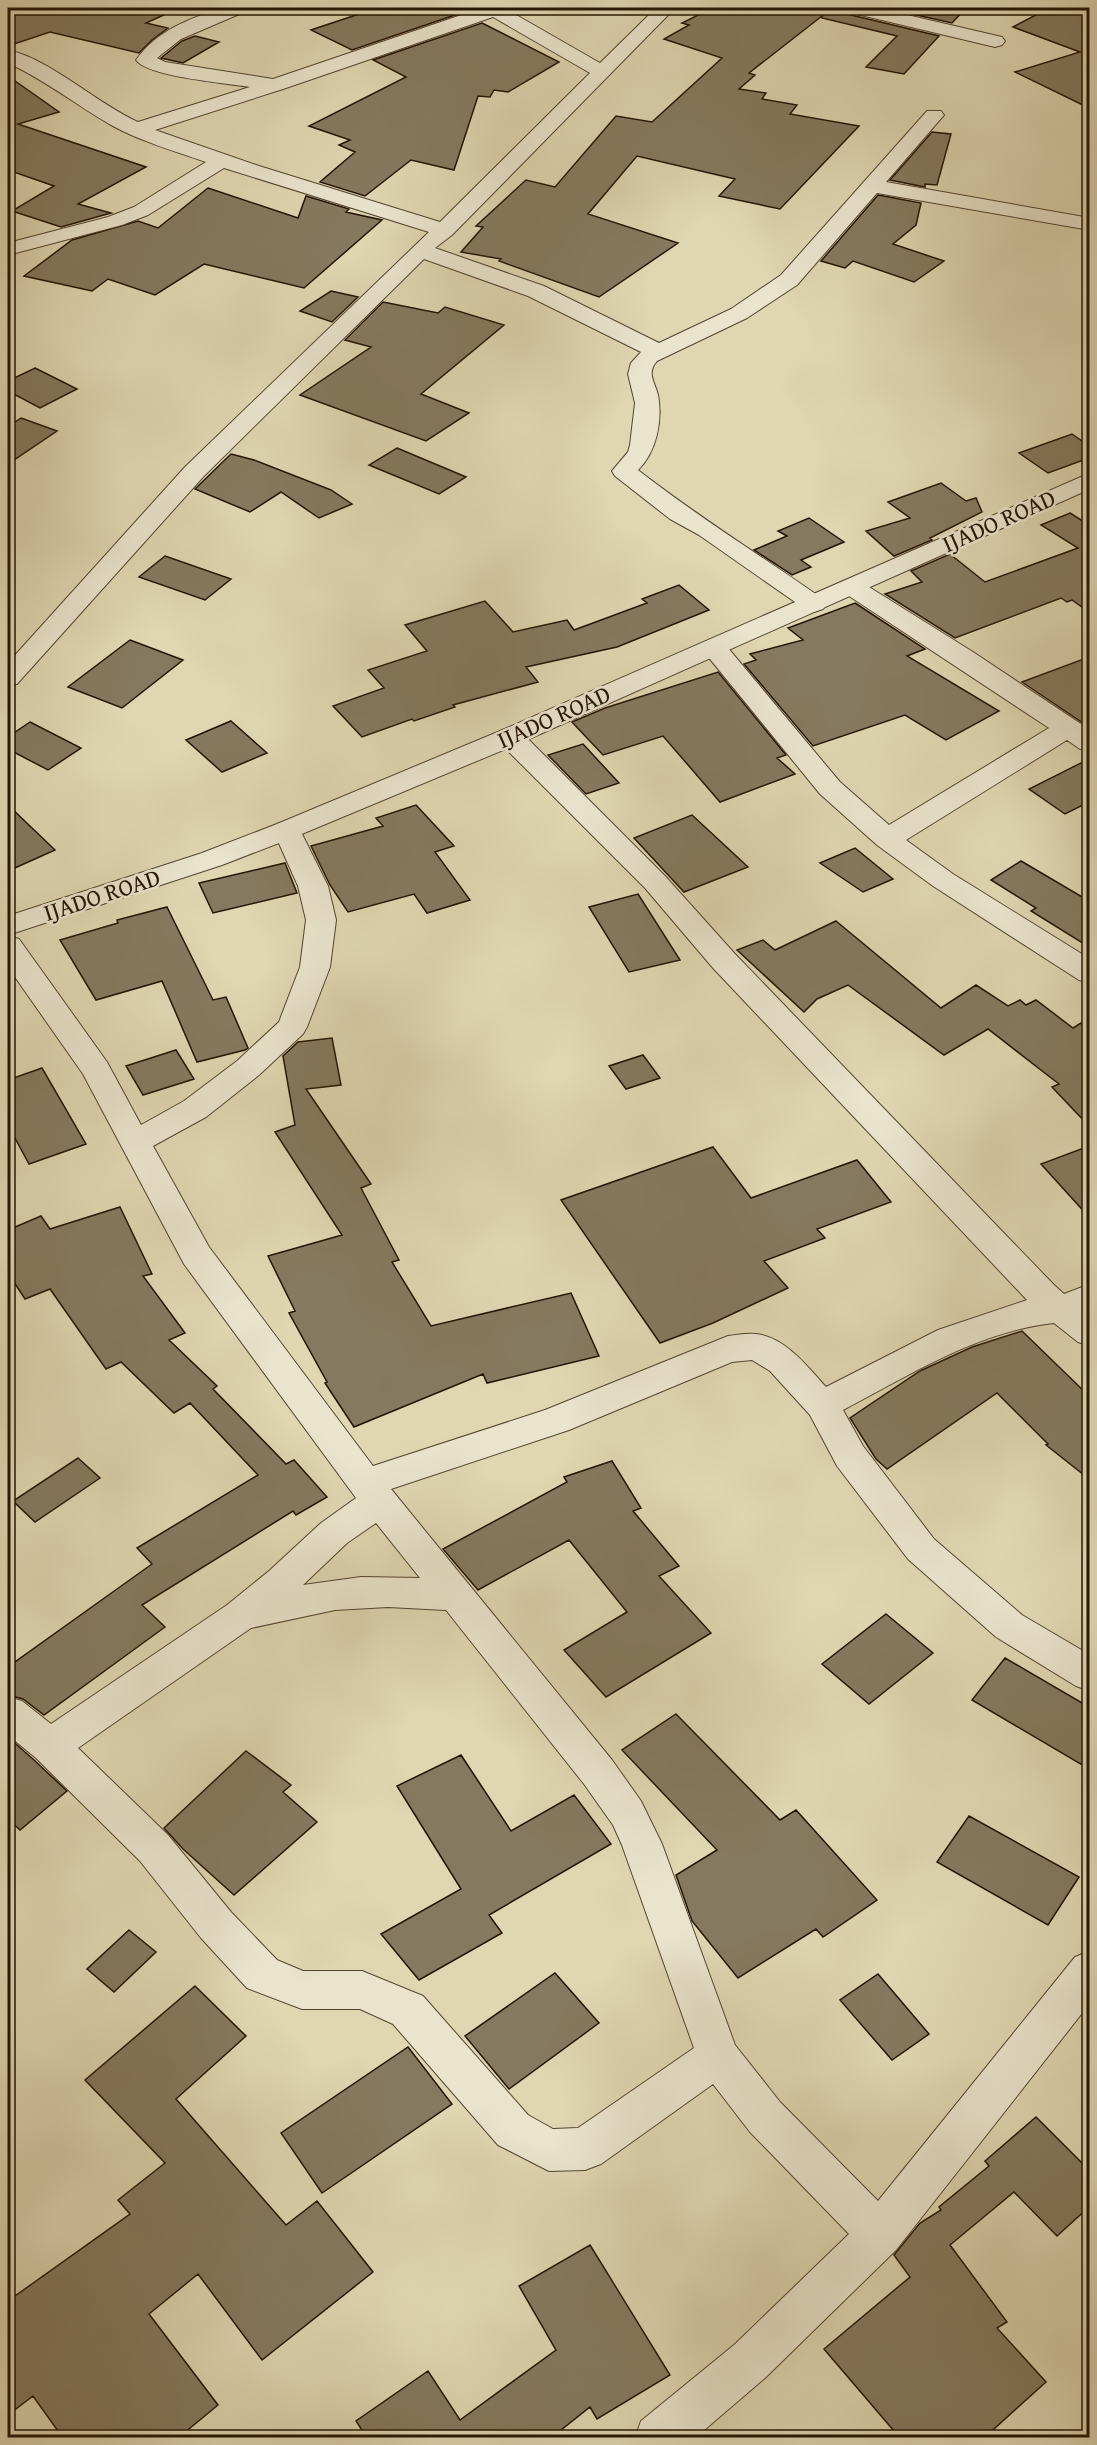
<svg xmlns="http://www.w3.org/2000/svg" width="1097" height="2445" font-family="'Gentium Book Plus',serif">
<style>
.building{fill:#85795f;stroke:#241405;stroke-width:1.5}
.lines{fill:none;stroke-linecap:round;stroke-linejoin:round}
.minor-casing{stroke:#534430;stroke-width:2}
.tertiary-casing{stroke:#534430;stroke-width:2}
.minor{fill:#eae4cd;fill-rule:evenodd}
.tertiary{fill:#eae4cd;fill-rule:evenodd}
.labels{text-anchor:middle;stroke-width:5;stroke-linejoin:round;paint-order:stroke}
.street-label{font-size:24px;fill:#241405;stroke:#eae4cd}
</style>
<rect width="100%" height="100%" fill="#dfd6b2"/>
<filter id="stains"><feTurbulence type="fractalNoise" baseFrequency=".00333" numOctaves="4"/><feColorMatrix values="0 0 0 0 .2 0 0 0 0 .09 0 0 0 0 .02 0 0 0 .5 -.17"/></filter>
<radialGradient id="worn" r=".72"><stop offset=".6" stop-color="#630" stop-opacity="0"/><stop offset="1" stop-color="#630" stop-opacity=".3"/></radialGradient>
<path class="building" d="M8,8H179L146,23L168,28L152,40L139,53L50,32L8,46Z
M377,8H451L461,13L352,50L311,30Z
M712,8H844L847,14L939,36L904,74L866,67L897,36L822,18V16L749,73L755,75L739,89L766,93L762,99L797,105L790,114L859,126L780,209L719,196L735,179L637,156L588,214L678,243L599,297L499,261L501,259L461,252L483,227L476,226L526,180L555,187L616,116L652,122L722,58L664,39L689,25L682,23Z
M885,8H966L952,23Z
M1049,8H1064L1089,16V108L1015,72L1080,52L1013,27Z
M482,23L559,62L508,92L494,90L490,97L478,96L454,170L411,160L365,196L320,182L355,152L339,145L350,140L309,126L406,77L373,60Z
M195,36L219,42L183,63L161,58L182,41Z
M8,76L59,112L18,124L146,167L78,204L111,213L61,227L12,211L54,186L8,170Z
M932,132L951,134L937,185L925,184V187L890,180Z
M208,188L298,218L306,196L349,209L346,212L382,220L304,288L204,264L155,295L108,279L92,291L24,276L72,240L138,221L158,228Z
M878,195L921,203L916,225L893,244L944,261L914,282L853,261L845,268L821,261Z
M331,291L358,297L332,322L300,311Z
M383,302L438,313L445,307L504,325L421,394L469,413L426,441L300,395L371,347L345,340Z
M35,368L77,389L40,408L8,391V381Z
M21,418L57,431L8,464V427Z
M1072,434L1089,446V458L1048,473L1019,453Z
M397,448L466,477L439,494L369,465Z
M231,454L254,460L331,490L352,504L319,518L281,492L250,512L195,489Z
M941,483L966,501L976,498L982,512L930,538L932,540L894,556L866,531L910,518L888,502Z
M1070,513L1089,525V612L1072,600L1067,602L1061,598L955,638L885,594L922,582L911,571L950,554L985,582L1078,548L1041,525Z
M809,518L844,542L801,560L811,567L792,575L754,550L787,536L778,531Z
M165,556L231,579L205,600L139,577Z
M679,585L709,610L617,647L526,667L538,682L453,705L455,707L414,721L412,719L362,737L333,706L384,688L368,670L427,651L405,625L485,601L513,632L567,620L574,630L647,603L642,599Z
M855,603L925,649L907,656L999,711L946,740L905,715L813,746L744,664L756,660L750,654L803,640L788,628Z
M130,640L183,660L122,708L68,687Z
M1089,657V727L1022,682Z
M718,672L786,755L777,758L795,774L720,802L663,736L603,755L572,722L605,708Z
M231,721L267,753L222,772L186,740Z
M30,722L81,748L48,770L8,749V737Z
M583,744L619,783L586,794L548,755Z
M1089,759V802L1065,814L1029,789Z
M8,805L55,850L8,871Z
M416,805L454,846L435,852L470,900L427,913L414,894L348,912L330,885L311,846L383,826L376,818Z
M692,815L748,867L684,892L634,838Z
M855,848L893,879L863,892L820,863Z
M1021,861L1089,901V947L1031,911L1036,908L991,880Z
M285,863L297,893L213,913L199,883Z
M638,894L680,960L629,972L589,907Z
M167,907L213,1000L226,997L248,1048L245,1050L197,1062L162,981L96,1000L60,940L118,923L117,920Z
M836,921L941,1008L976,985L1008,1006L1020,1000L1026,1005L1036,1000L1073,1028L1089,1018V1126L1052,1087L1059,1084L988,1029L944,1055L848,985L817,999L804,1012L737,950L763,940L775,950Z
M332,1038L341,1085L306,1089L371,1184L361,1188L399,1260L392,1262L431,1326L571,1293L599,1356L487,1383L483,1374L354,1427L325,1383L327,1382L289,1313L295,1311L268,1256L342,1235L275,1132L295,1125L283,1056L298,1042Z
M176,1050L194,1079L143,1095L126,1066Z
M643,1055L660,1078L626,1089L609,1066Z
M42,1068L86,1144L29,1164L8,1125V1080Z
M1089,1146V1217L1041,1164Z
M713,1147L751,1198L857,1160L891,1202L817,1229L825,1238L764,1261L788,1288L713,1323L660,1343L561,1200Z
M120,1207L152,1274L143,1276L185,1333L169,1340L217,1386L213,1389L286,1464L294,1460L327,1497L296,1515L293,1511L142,1605L165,1627L44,1715L23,1699L8,1695V1667L152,1564L137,1548L258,1475L190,1403L174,1413L121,1362L106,1369L50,1289L25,1299L8,1273V1230L41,1216L50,1229Z
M1022,1331L1089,1396V1479L1046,1445L1048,1444L997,1393L887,1469L876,1459L850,1418L920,1371L972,1347Z
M78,1458L100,1478L35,1522L13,1501Z
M612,1461L641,1508L633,1511L679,1566L659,1576L711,1633L606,1697L564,1650L627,1612L569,1540L478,1590L443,1549L567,1482L564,1477Z
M886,1614L933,1653L869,1704L822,1664Z
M1005,1658L1089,1707V1769L972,1700Z
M676,1714L780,1820L796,1810L877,1900L823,1937L816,1929L738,1978L692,1921L676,1875L717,1850L622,1750Z
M8,1737L34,1760L67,1791L20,1830L8,1819Z
M246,1751L291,1785L283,1792L317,1822L234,1895L183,1849L164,1828Z
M461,1755L511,1831L574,1795L611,1844L489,1915L502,1933L419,1980L381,1934L461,1889L397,1786Z
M969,1816L1079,1877L1048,1925L937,1862Z
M129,1930L156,1952L114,1992L87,1969Z
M555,1973L599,2023L509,2089L465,2036Z
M878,1974L929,2034L892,2060L840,2000Z
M195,1986L246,2036L176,2099L286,2225L317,2201L373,2272L262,2360L198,2274L149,2314L218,2405L178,2438H63L33,2396L8,2415V2301L130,2214L118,2200L165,2163L85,2080Z
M408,2047L452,2104L322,2193L281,2133Z
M1036,2117L1089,2170V2207L1057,2236L1014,2192L950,2245L1007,2322L997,2328L1046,2382L984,2438H900L824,2349L910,2277L894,2255L920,2223L941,2210L939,2207L989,2166L985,2161Z
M590,2245L670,2375L597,2419L590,2407L551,2438H367L356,2421L428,2371L460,2420L556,2350L519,2286Z"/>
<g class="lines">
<defs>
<path id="minor" d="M221,8H246L244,12L181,39L157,58L165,62L273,79L482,8H504L600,63L656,8H675L452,235L435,248L544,286L659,343L731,309L781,275L927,111H941L944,115L886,182L1090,218V230L877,193L797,285L747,318L657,361C646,373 655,382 658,395C663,421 656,453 638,470C697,516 761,556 823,599L827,604L823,609L814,612L805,609L699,535L670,519L615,476L612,471L628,452L630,445L635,403L628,374L631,363L641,352L528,296L424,259L203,477L17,684L8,686V663L185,467L429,232L224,168L148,215L122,225L8,255V243L108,217L134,207L206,162C174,151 140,141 111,125C76,105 44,79 8,63V50C50,59 96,103 138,122L250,87C227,83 148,77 136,60C156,31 189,19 221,8ZM493,17L590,73L440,222L259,166L155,130L283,89Z
M846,8H877L1002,37L1005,41L1002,45L995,47L848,12Z
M852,579L861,582L973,652L1090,730V751L1080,749L1067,740L906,840L953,874L1090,959V983L1079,980L933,886L877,845L820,794L701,648L705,642L714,640L723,642L840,782L889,825L1049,728L843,592L839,587L843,582Z
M510,729L520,731L665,876L735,954L1054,1285L1064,1294L1090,1284V1311L1087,1312L1090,1314V1346L1078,1342L1054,1323C978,1331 910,1375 843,1410L863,1446L934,1539L1022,1615L1090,1655V1691L1076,1686L996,1637L908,1559L837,1466L810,1415L770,1371L752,1360L732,1362L569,1430L391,1489L612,1760L641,1801L662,1844L735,2045L780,2102L878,2201L1075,1957L1090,1951V2003L896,2250L766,2377L695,2438H635L641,2421L734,2345L849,2234L750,2132L713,2084L601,2164L585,2170L549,2171L498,2145L393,2024L360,2009H302L247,1988L201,1938L140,1861L36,1758L8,1735V1697L22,1701L51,1724L227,1605L269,1571L321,1523L356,1498L184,1264L83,1074L8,967V936L19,939L107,1062L141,1125L184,1101L237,1061L279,1022L300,967L306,920L298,886L273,830L277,824L287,821L297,824L328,886L336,920L330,967L307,1027L303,1034L259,1075L206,1117L153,1146L209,1247L373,1466L545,1410L728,1336C737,1335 747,1333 756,1334C785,1337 808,1367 826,1387L938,1330L1027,1300L713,968L645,888L500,743L496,737L500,731ZM376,1523L420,1578L361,1577L303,1585L347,1543ZM388,1607L446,1610L584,1784L613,1825L622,1845L694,2048L578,2128L553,2129L528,2115L423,1996L362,1971H303L277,1960L231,1912L168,1835L78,1748L251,1628L335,1610Z"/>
<path id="tertiary" d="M1090,473V489L520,743L297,836L222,865L8,935V916L202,853L277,824L500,731Z"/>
</defs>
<use href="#minor" class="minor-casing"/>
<use href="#tertiary" class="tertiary-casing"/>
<use href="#minor" class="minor"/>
<use href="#tertiary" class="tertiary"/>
</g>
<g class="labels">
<g class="street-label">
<text transform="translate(999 521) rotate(-24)" y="8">IJADO ROAD</text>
<text transform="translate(554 717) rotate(-24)" y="8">IJADO ROAD</text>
<text transform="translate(102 895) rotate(-18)" y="8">IJADO ROAD</text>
</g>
</g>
<rect width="1097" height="2445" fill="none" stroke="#dfd6b2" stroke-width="30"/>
<rect x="9" y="9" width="1079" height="2427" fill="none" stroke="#241405" stroke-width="3"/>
<rect x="15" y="15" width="1067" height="2415" fill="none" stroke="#241405" stroke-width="1.5"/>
<rect width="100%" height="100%" filter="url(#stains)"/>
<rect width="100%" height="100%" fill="url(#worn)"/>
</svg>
